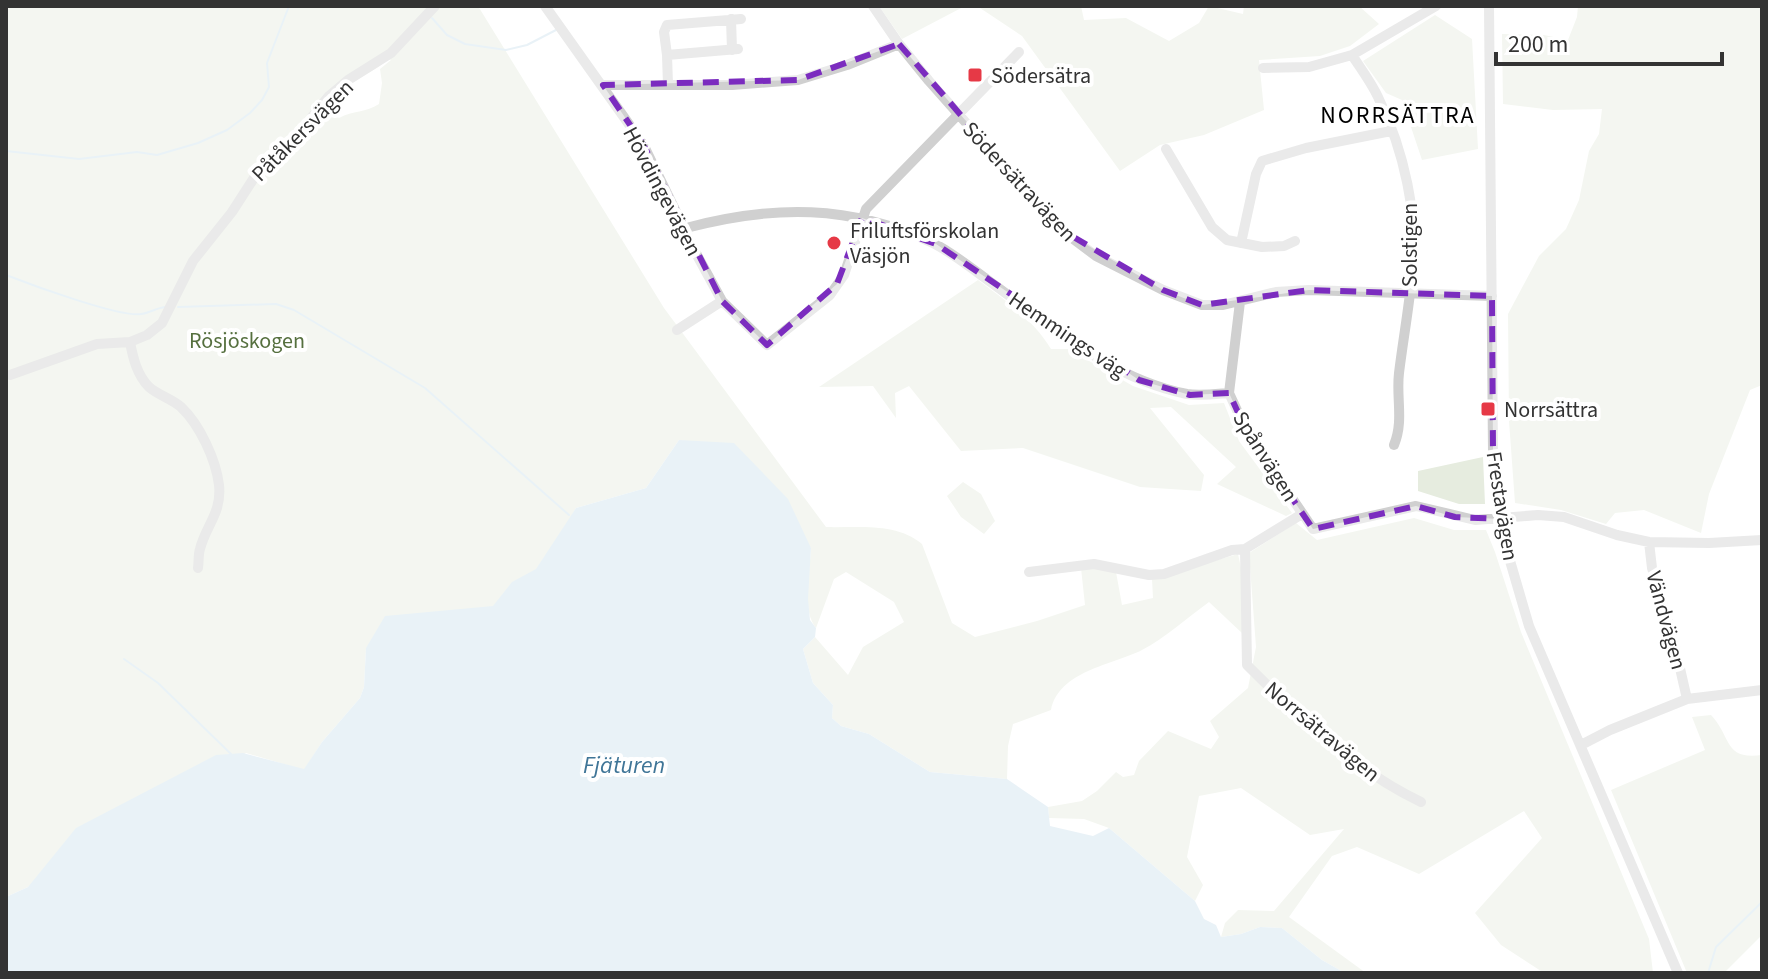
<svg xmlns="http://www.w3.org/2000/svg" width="1768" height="979" font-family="'Source Sans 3',sans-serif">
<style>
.green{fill:#e6ecdf;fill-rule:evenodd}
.water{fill:#cfe2ee}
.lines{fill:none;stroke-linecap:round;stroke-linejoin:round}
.stream{stroke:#cfe2ee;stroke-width:2}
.minor{stroke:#d0d0d0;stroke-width:10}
.marked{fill:none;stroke:#7b2cbf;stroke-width:6;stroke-dasharray:16 10;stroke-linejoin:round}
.poi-dot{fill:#e63946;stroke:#fff;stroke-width:3}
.labels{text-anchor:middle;stroke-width:8;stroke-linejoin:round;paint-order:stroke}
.poi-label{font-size:22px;fill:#333;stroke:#fff;text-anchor:start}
.street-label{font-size:22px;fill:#333;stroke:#fff}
.park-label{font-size:22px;fill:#56703f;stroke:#fff}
.neighbourhood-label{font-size:24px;letter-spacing:2px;fill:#000;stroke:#fff}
.water-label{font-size:24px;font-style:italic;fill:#3f7597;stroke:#fff}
</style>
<rect width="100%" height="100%" fill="#fff"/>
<path class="green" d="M6,6H478L664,308L826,527C858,528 896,522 922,544L952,623L975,637L1037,621L1085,605L1081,568H1102L1116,572L1122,605L1153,598L1152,579L1238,554L1241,568L1243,634L1209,602C1187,618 1165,638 1142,650C1112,665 1059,671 1051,710L1013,724L1008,746L1007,779L930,772L869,734L841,726L832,718L833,705L813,683L803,649L815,637L848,675L863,647L904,622L894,602L846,572L834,579L816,628C801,609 810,571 811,548L679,440L646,488L576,508L525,603L366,648L364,687L360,698L322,742L304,770L246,753L28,887L6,897ZM389,59L391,60L380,69L382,83L379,104C366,113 353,110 339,118L327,110C339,85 368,76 389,59Z
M879,6H965L902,39Z
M977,6H1081L1084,20L1126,18L1169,41L1199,23L1209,6L1243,14L1244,6H1359L1379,24L1350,46L1320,56L1259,60L1264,110L1204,135L1160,145L1120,171L1022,36Z
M1578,6H1762V385L1750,390L1709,494L1701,533L1644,510L1615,513L1606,524L1561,510L1515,503L1509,421L1508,314L1539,256L1566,229L1579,200L1589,151L1599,134L1602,109L1553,110L1503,104L1502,34L1544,35L1568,40L1577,17Z
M1435,15L1472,39L1478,149L1422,160L1402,100L1386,93L1363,61Z
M978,280C1006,301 1033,319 1051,349H1068L1133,386L1189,405L1224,403L1239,441L1292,513L1286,516L1217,484L1236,467L1171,407L1150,408L1204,475L1201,491L1140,487L1023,448L961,451L909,386L895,393L896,418L873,386L819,387Z
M1483,457L1485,504H1459L1418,491V471Z
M963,482L981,494L995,521L984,534L961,517L947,496Z
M1414,518L1454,530H1486L1495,552L1521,632L1649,939L1653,973H1544L1501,945L1475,913L1542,838L1524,811L1419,874L1357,847L1332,856L1289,917L1366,973H1345L1322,960L1282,928L1260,927L1241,934L1221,937L1225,923L1238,910L1274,911L1344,829L1310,835L1241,788L1199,796L1187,857L1203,885L1195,901L1109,828L1084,819L1049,818L1048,807L1082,801L1097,791L1116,772L1123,777L1134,775L1139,761L1168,731L1211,749L1219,737L1210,721L1248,688L1256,647L1249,553L1296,523L1317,540Z
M1711,715C1732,737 1723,760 1762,755V935L1724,973H1687L1611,790L1705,750L1692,717Z"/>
<path class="water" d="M679,440L734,443L788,499L811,548L808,599L810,620L816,628L815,637L803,649L813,683L833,705L832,718L841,726L869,734L930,772L1007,779L1048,807L1050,826L1093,836L1109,828L1195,901L1204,919L1216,925L1221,937L1241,934L1260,927L1282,928L1322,960L1345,973H6V897L28,887L76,828L216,755L243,753L304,769L322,742L360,698L364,687L366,648L385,616L493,606L512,582L536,569L576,508L646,488Z"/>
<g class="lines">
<path class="stream" d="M432,18L447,35L465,44L506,50L527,45L556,30
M6,151L79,159L137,152L157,155L198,143L227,130L250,113L262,100L269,87L267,63L289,6
M6,275C29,284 121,318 141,314C150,313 156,308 165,307
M178,307L276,304L294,310L425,388L569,515
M124,659L158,683L231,754
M1708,973L1716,947L1762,902"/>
<path class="minor" d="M545,6L643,144L698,257L722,301L767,345L830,295L844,275L866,209L1019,52
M873,6L899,44L929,81L1060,229L1096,256L1163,290L1202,305H1223L1276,292L1309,290L1492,296
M1489,6L1493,452L1508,554L1529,626L1678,973
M731,19L732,50
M667,55L664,32L667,25L741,19
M1352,55C1361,69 1371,82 1378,97C1404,150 1419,216 1412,275C1409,308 1403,340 1399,373C1396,398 1404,421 1394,445
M1263,68L1309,67L1352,55L1436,6
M603,85H732L798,80L847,65L899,44
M668,85L667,55L738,49
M1166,149L1212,227L1227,240L1262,247L1284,246L1295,241
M686,228C773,205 850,204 933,243C953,253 971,268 989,281C1050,325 1111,379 1187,394C1200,396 1216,394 1229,393
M1241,243L1256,174L1262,161L1306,148L1391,131
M1240,302L1229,393L1247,432L1313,529L1416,506L1475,520L1538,515L1564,517L1617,535L1649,542L1709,543L1762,540
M677,330L722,301
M130,342C133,358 137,375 149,387C158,395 172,399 181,407C200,425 216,460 219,485C222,513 206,525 200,549C198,555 199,562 198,568
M10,375L97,344L130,342L147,335L162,323L193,261L232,212L263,164L296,137L329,96L348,80L391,53L435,6
M1302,514L1245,549L1247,665C1299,717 1354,770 1421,802
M1649,542L1652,568L1674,642L1687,699
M1029,572L1094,564L1149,575L1164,574L1232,550L1245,549
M1581,745L1610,730L1687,699L1762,690"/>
</g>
<path d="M0 0H1768V979H0ZM899,44L1060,229L1163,290L1202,305L1309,290L1492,296L1493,452L1501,519L1455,517L1416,506L1313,529L1247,432L1229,393L1190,395L1139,380L936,244L862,218L837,284L767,345L722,301L643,144L603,85L798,80Z" fill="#fff" fill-opacity=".55" fill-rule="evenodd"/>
<path class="marked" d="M899,44L1060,229L1163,290L1202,305L1309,290L1492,296L1493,452L1501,519L1455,517L1416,506L1313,529L1247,432L1229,393L1190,395L1139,380L936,244L862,218L837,284L767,345L722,301L643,144L603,85L798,80Z"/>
<g class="poi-dot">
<rect x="967" y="67" width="16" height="16" rx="4"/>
<circle cx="834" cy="243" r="8"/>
<rect x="1480" y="401" width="16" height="16" rx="4"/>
</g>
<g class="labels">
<g class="poi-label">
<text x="991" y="83">Södersätra</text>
<text x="850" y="238">Friluftsförskolan<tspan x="850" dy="25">Väsjön</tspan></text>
<text x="1504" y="417">Norrsättra</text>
</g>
<g class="street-label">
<text transform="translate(302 130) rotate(-45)" y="8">Påtåkersvägen</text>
<text transform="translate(1020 181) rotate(47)" y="8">Södersätravägen</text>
<text transform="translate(663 191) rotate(62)" y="8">Hövdingevägen</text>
<text transform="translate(1409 245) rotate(-90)" y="8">Solstigen</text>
<text transform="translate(1068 334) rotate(34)" y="8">Hemmings väg</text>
<text transform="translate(1266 456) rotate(58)" y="8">Spånvägen</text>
<text transform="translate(1503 506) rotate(81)" y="8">Frestavägen</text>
<text transform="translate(1667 620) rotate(75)" y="8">Vändvägen</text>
<text transform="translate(1323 731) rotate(40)" y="8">Norrsätravägen</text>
</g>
<g class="park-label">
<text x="247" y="348">Rösjöskogen</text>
</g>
<g class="neighbourhood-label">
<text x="1398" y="123">NORRSÄTTRA</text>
</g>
<g class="water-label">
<text x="624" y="773">Fjäturen</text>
</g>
</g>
<rect width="1768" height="979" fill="none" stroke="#333333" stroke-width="16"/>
<path d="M1496 52v12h226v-12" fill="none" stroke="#333333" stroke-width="4"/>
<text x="1508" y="52" font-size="24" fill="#333333" stroke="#ffffff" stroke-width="6" paint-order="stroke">200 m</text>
</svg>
